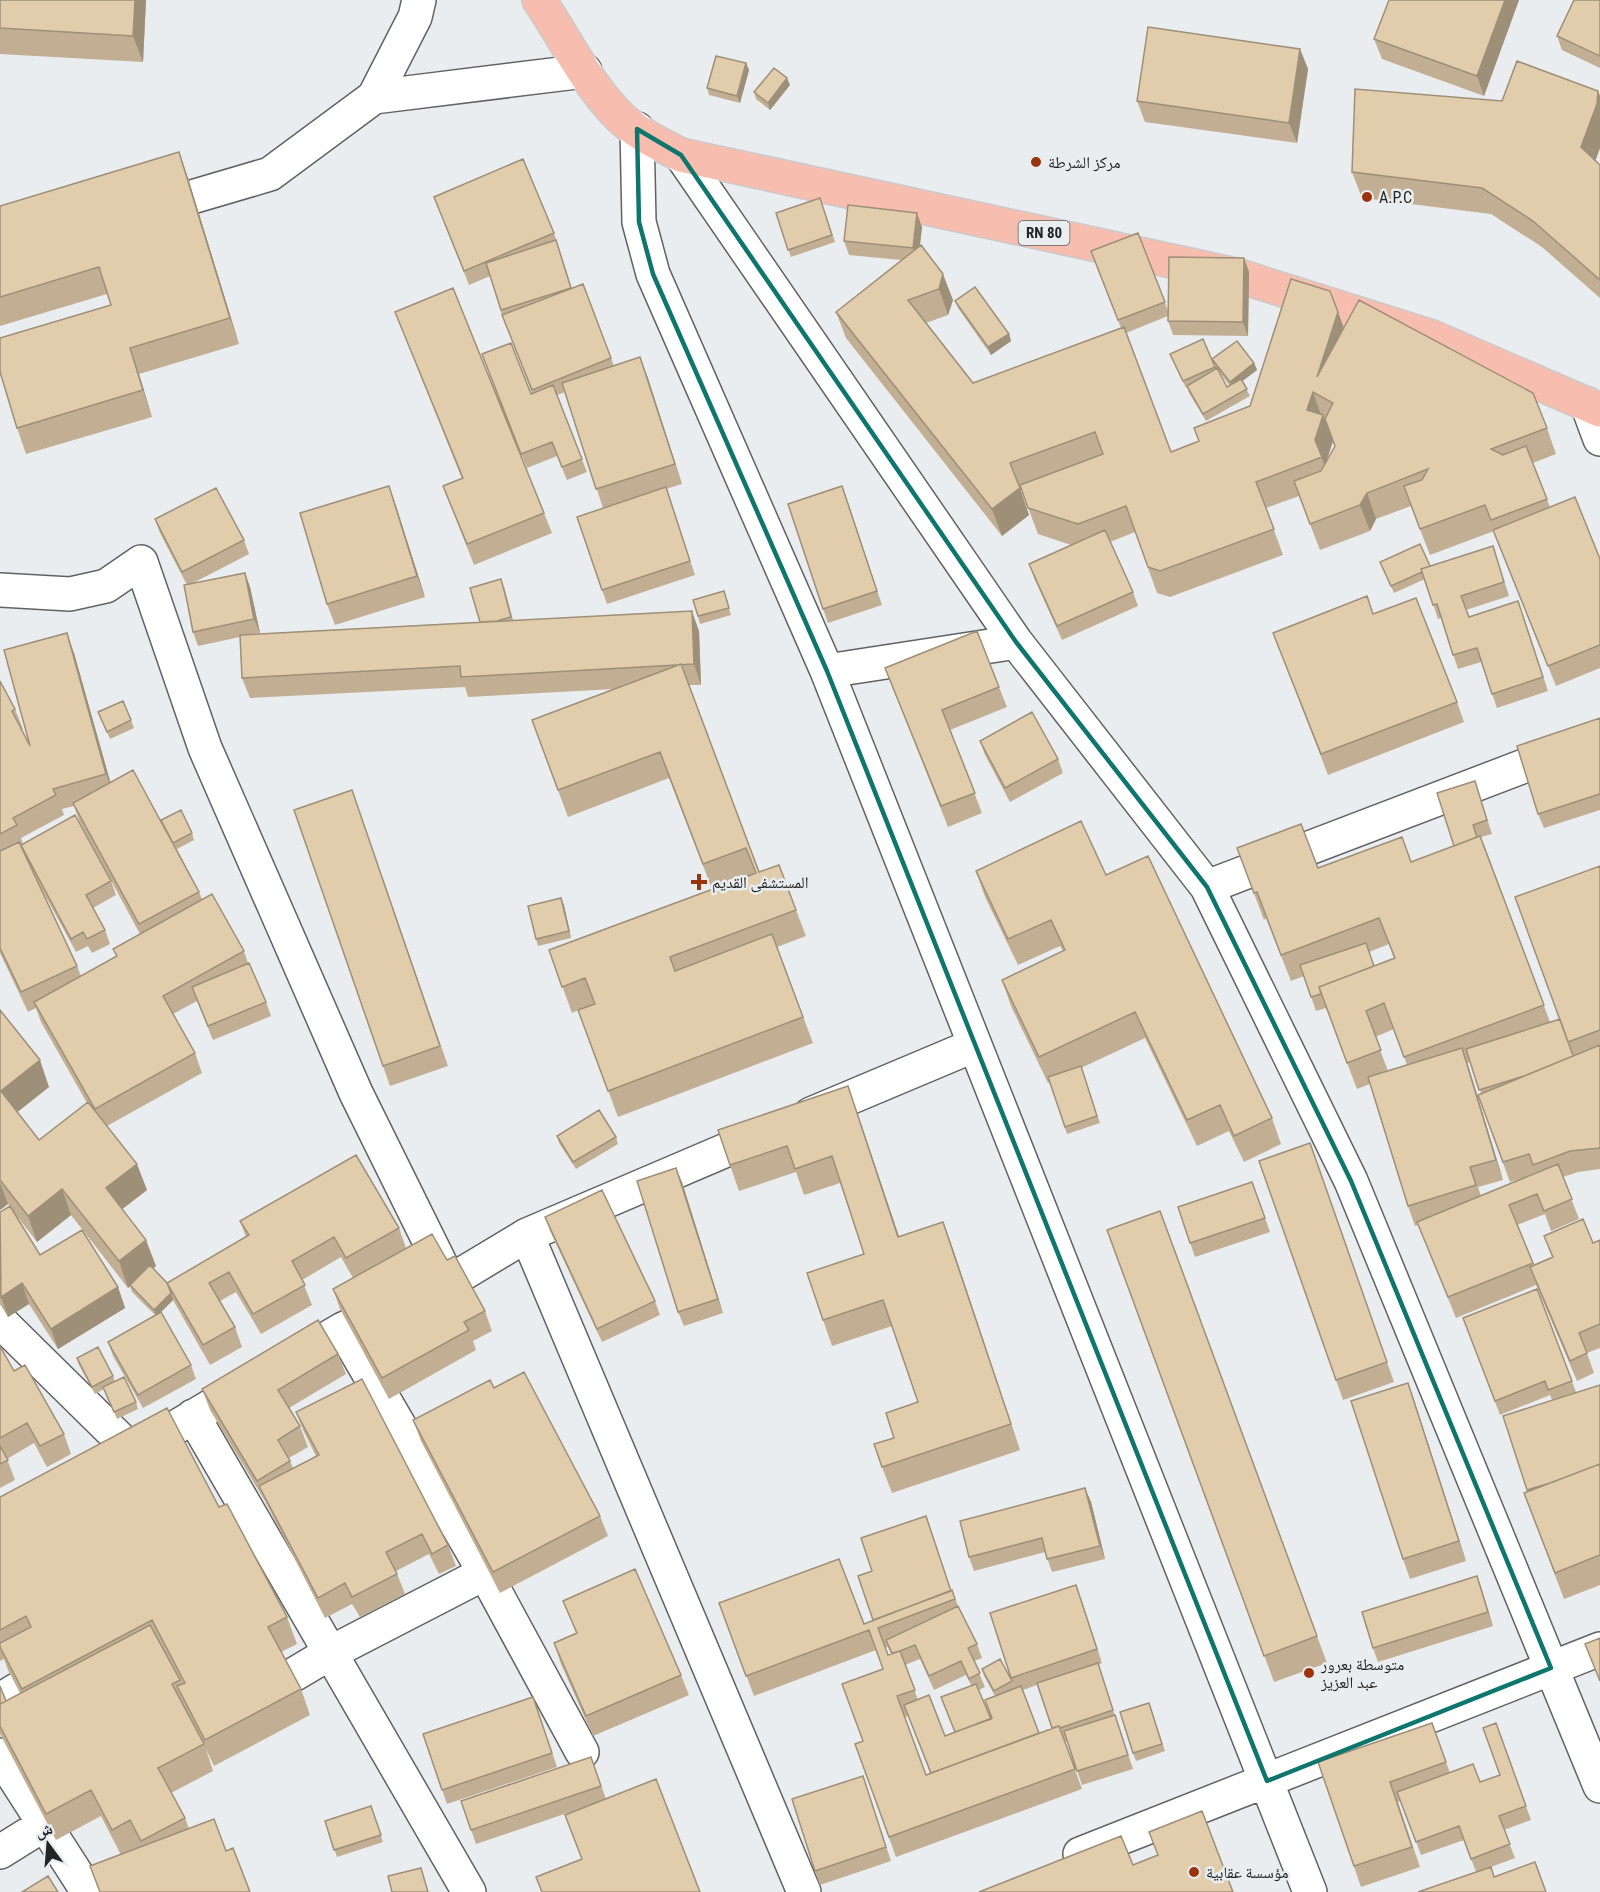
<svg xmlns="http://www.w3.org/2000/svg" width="1600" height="1892" font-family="'Roboto Condensed','Noto Naskh Arabic',sans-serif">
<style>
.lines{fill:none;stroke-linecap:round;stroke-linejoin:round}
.street-casing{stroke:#606366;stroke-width:36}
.primary-casing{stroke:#cacacb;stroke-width:36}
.street{stroke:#fff;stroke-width:33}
.primary{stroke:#f7beaf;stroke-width:33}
.wall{fill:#c2af93;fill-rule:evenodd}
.shaded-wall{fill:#9e8f78}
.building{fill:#e1ccab;stroke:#9e8f78;stroke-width:1.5}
.marked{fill:none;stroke:#0f766e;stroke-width:4.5;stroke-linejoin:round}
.poi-dot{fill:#9a340d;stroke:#e9edef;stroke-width:2}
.labels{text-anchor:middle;stroke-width:5;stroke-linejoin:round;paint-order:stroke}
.shield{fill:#e9edef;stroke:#5e6062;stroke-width:1.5}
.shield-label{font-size:15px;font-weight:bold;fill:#232425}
.poi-label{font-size:16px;fill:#232425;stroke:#e9edef;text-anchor:start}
</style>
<rect width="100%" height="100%" fill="#e9edef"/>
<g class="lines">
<defs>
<path id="street" d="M419,0L415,17L374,97L585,71
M637,129L639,222L653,274L827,671L1310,1892
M681,155L1016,642L1207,887L1351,1181L1600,1786
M151,209L270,174L374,97
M1587,404L1600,439
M0,590L70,594L106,586L141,562L205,748L356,1093L447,1277
M827,671L1016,642
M1207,887L1600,737
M811,1114L975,1045
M766,1133L527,1235L804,1892
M0,1321L134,1453
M343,1329L485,1573L582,1752
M290,1360L343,1329L449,1282L527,1235
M193,1416L469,1892
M138,1450L248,1384
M256,1697L330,1653L485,1573
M0,1700L55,1667
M0,1755L88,1892
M0,1852L85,1799
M1080,1854L1600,1649"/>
<path id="primary" d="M539,0C564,37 584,79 615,112C632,131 659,144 681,155L1236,275L1432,337L1600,410"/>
</defs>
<use href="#street" class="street-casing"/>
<use href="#primary" class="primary-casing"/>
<use href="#street" class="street"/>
<use href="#primary" class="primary"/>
</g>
<path class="wall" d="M0,0H146L143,62L0,54Z
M1389,0H1519L1484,96L1382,59L1374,39Z
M1600,0V68L1562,50L1557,36Z
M1300,49L1308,69L1297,143L1145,122L1137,101Z
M746,63L749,70L740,103L709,95L707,88Z
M790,85L770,110L756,99L754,92Z
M1598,91L1600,96V148L1595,161L1600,165V298L1542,247L1491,214L1362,198L1352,172L1502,101Z
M188,178L239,344L139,374L152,417L26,454L17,428L111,305L107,294L0,326V206Z
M434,197L554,233L572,289L583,284L614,366L640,357L682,484L666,489L695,575L607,604L602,590L603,508L565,392L557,395L587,472L567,480L557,456L527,468L487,368L531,394L532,393L502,315L490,276L469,285Z
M820,198L835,242L791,257L776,213Z
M922,227L920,245L953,300L948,315L926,323L973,383L1121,328L1096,265L1138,233L1168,311L1244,258L1249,272L1248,336L1173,335L1168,321V316L1126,333L1171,452L1199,441L1250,406L1344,329L1547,428L1556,454L1533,463L1550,507L1600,559V668L1556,686L1494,531L1430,555L1411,506L1376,519L1370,531L1320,550L1299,496L1266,508L1283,555L1170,597L1157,593L1135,532L1110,542L1133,592L1138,606L1062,640L1034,578L1029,564L1071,545L1038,534L1021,489H1020L1029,515L1002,536L846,338L836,312L901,260L849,255L844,241ZM1324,419L1335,446L1326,462L1333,441Z
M955,301L1009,334L1011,341L991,355L958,308Z
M395,312L544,513L552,533L474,565L443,486L462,479Z
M1170,354L1215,366L1212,359L1254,363L1257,370L1242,381L1250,396L1206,421L1189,393L1187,387L1186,388ZM1218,370L1229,385L1227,387Z
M389,486L396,506L425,597L335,625L327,604Z
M847,500L882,605L828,623L823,609Z
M155,519L244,540L249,554L191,584L245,573L250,587L260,633L252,634L480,622L504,586L513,620L699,631L701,685H689L759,872L796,910L806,936L777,947L813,1043L618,1117L578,1010L572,1013L549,950L712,889L669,778L568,817L532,720L615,689L468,697L465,687L250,698L242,678L240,637L198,646L193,632L187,585L160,533Z
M1493,546L1509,596L1466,610L1469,617L1523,615L1548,691L1497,708L1481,662L1458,669L1441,618L1438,619L1425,579L1394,593L1380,562L1430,566Z
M724,591L731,615L700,624L698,616Z
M1373,614L1457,702L1464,722L1328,775L1273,633Z
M74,653L110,782L161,820L192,833L194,840L177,849L199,892L202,899L244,951L248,963L266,1002L271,1016L213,1040L197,1001L173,1014L195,1053L202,1073L107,1126L147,1190L122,1209L156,1266L153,1268L167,1283L246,1237L240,1221L399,1228L406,1248L447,1260L485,1311L492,1331L473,1341L476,1350L389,1399L340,1309L333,1289L353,1278L341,1257L302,1280L312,1305L261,1334L236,1292L220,1301L235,1327L242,1347L210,1365L173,1300L161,1312L191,1365L196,1379L143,1408L113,1356L108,1342L155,1315L132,1292L130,1286L128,1288L71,1215L37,1242L10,1207L40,1255L118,1287L125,1308L58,1349L29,1304L8,1317L0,1304V1212L10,1206L8,1204L0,1210V1010L49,1087L17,1112L39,1140L87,1103L41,1022L36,1008L28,1012L0,953V681L15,709L23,729L22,730L30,746ZM74,806L80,823L140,934L113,949L116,956L81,976L77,966L41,888L76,952L88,946L92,953L110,944L105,930L93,908L116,895L111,881L23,844L21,838L64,815L62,809Z
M885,668L999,687L1007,707L950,730L982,813L948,827Z
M98,712L131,720L134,728L110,739Z
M1600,718V810L1544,828L1538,814Z
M980,741L1058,759L1063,773L1010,802L985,755Z
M1475,781L1492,834L1481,837L1550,1022L1559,1019L1600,866V1169L1578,1172L1563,1177L1579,1219L1551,1231L1545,1214L1517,1225L1534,1265L1552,1257L1544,1236L1593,1243L1600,1240V1348L1587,1353L1594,1373L1577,1381L1536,1285L1456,1318L1418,1225L1415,1226L1408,1206L1370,1084L1357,1089L1326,1008L1316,1011L1304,976L1291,981L1266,918L1264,920L1237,848L1318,868L1411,862L1454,846ZM1389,944L1394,959L1374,966L1369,952ZM1394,1029L1407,1065L1388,1071L1375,1037ZM1471,1062L1481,1093L1478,1095L1510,1182L1529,1176L1481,1196L1478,1187L1503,1180L1467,1063Z
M352,790L448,1066L390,1086L383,1066Z
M976,871L1106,875L1272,1118L1281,1144L1244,1162L1229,1131L1197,1146L1145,1038L1081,1068L1100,1123L1067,1134L1050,1082L1048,1083L1011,1006L1002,980L1063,951L1060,946L1018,965L985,897Z
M564,905L571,938L538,946L536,939Z
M857,1112L899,1237L943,1222L1020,1450L892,1493L882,1467L894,1438L918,1402L892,1326L832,1346L823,1320L864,1254L840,1183L804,1195L796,1172L739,1191L730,1165Z
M557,1136L616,1137L618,1144L576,1169L559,1143Z
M1310,1143L1394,1382L1343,1400L1259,1161Z
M682,1182L723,1313L684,1326L678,1312Z
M1252,1182L1270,1232L1195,1257L1178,1207Z
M1160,1211L1327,1663L1274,1682L1107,1230Z
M545,1217L655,1301L660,1315L602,1342L550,1231Z
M1537,1289L1576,1392L1600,1385V1585L1564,1599L1524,1493L1528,1492L1503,1416L1552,1400L1550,1395L1500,1415L1463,1318Z
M0,1346L14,1371L64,1434L71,1454L47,1467L34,1443L7,1459L15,1480L0,1488Z
M338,1354L346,1374L289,1408L300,1426L308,1447L289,1458L293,1468L316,1456L304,1432L296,1412L448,1545L456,1566L439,1574L429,1554L396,1571L405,1594L360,1617L352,1604L325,1618L265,1501L210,1410L202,1389Z
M77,1358L113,1376L115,1382L136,1402L138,1409L117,1419L104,1389L95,1394L79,1365Z
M494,1388L600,1516L608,1536L500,1593L421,1441L413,1420Z
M1415,1403L1466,1561L1410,1579L1403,1559Z
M1085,1488L1091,1502L1105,1559L1052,1572L1045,1552L974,1571L969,1557Z
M0,1497L219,1507L287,1617L297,1644L281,1652L301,1689L310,1715L214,1766L206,1749L213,1771L171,1793L185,1818L189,1829L226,1851L250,1892L121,1855L101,1816L56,1840L0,1734V1686L6,1701L20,1693L8,1670L4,1659L0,1661Z
M926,1516L951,1591L952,1590L958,1606L977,1644L982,1658L974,1661L985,1687L979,1690L991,1719L992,1718L995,1696L984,1676L982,1669L1012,1681L1015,1688L1011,1678L1081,1598L1102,1663L1098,1665L1133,1769L1082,1785L1067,1741L1065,1742L1082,1789L896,1857L855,1744L863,1741L883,1669L876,1650L754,1696L719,1603L864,1624L873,1620L872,1571ZM888,1647L891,1654L888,1655L885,1648ZM920,1659L934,1690L966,1675L971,1685L955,1732L945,1736L918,1700L905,1665ZM1037,1685L1052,1728L1039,1733L1023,1690ZM908,1716L930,1773L926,1775L905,1717Z
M1477,1576L1493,1626L1378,1662L1373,1648Z
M563,1601L681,1675L689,1695L593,1736L561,1664L554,1643L576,1633Z
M533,1697L557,1767L447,1804L423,1734Z
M1149,1703L1165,1751L1136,1761L1133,1753Z
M1432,1723L1450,1773L1480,1782L1500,1775L1496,1723L1531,1820L1504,1830L1515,1858L1491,1867L1494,1876L1546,1892L1476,1872L1464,1840L1421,1855L1401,1801L1398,1802L1420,1867L1361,1887L1318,1762Z
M591,1757L606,1799L582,1860L565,1815L585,1807L476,1844L461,1801Z
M863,1776L891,1861L820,1885L815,1871Z
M371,1806L383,1842L337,1857L325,1821Z"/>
<path class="shaded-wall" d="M135,0H146L143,62L133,36Z
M1505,0H1519L1484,96L1477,76Z
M1300,49L1308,69L1297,143L1289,123Z
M746,63L749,70L740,103L737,96Z
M787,78L790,85L770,110L768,103Z
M1598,91L1600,96V148L1591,173L1581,147Z
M179,152L188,178L239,344L230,318Z
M917,213L922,227L918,262L913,248Z
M1244,258L1249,272L1248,336L1243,322Z
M943,274L953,300L948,315L939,289Z
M1338,312L1348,339L1317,377Z
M1009,334L1011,341L991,355L988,347Z
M130,348L139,374L152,417L143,390Z
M640,357L648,378L682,484L675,464Z
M1254,363L1257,370L1232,389L1230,382Z
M1313,392L1322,418L1307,410Z
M1323,415L1333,441L1325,466L1315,440Z
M389,486L396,506L425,597L417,576Z
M1020,488L1029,515L1002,536L992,509Z
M1367,493L1376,519L1370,531L1360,505Z
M245,573L250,587L260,633L254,619Z
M692,611L699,631L701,685L694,664Z
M67,633L74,653L114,795L106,774Z
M561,898L564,905L571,938L569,931Z
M1462,1048L1469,1068L1503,1180L1496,1160Z
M40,1060L49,1087L10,1118L1,1091Z
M848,1086L857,1112L908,1263L898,1237Z
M137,1164L147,1190L116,1214L106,1188Z
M676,1168L682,1182L723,1313L718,1299Z
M0,1183L8,1204L0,1210Z
M62,1189L71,1215L37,1242L28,1216Z
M943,1222L953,1249L1020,1450L1011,1424Z
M146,1240L156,1266L128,1288L119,1261Z
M22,1283L29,1304L8,1317L1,1297Z
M118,1287L125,1308L58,1349L51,1329Z
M171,1293L173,1300L156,1317L154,1310Z
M1408,1383L1415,1403L1466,1561L1459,1541Z
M1085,1488L1091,1502L1105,1559L1100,1546Z
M1477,1576L1482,1590L1493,1626L1488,1612Z"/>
<path class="building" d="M0,0H135L133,36L0,28Z
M1389,0H1505L1477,76L1374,39Z
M1574,0H1600V56L1557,36Z
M1148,27L1300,49L1289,123L1137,101Z
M716,56L746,63L737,96L707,88Z
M1517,61L1598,91L1597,104L1581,147L1600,165V280L1533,221L1482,188L1352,172L1355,89L1502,101Z
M774,68L787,78L768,103L754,92Z
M179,152L230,318L130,348L143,390L17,428L0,372V338L111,305L99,267L0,297V206Z
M523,159L554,233L464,271L434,197Z
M820,198L832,235L788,250L776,213Z
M848,205L917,213L913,248L844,241Z
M1138,233L1165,302L1118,320L1091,251Z
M556,240L571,288L501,310L486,263Z
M921,245L943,274L939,289L908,300L973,383L1124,327L1171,452L1199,441L1194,428L1250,406L1291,279L1330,291L1338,312L1317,377L1359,300L1533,393L1547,428L1491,449L1503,455L1526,446L1547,499L1491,520L1485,505L1420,529L1404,486L1422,480L1428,469L1367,493L1360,505L1310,524L1294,481L1321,471L1335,446L1325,419L1333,403L1313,392L1307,410L1323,415L1315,440L1322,457L1256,482L1274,529L1160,571L1148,567L1126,506L1078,524L1028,508L1020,485L1103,454L1095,432L1010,463L1020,488L992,509L836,312Z
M1169,257L1244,258L1243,322L1168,321Z
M583,284L611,358L532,390L502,315Z
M975,287L1009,334L988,347L955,301Z
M453,288L544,513L467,544L443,486L463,478L395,312Z
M1203,339L1215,367L1183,381L1170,354Z
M1237,341L1254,363L1230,382L1212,359Z
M511,343L531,394L553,385L582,459L562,467L552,442L521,454L482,354Z
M640,357L675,464L596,489L562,383Z
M1217,368L1227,387L1241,379L1247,389L1203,414L1187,386Z
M389,486L417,576L327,604L300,513Z
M842,486L877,591L823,609L788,504Z
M666,487L690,561L602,590L577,517Z
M216,488L244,540L182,572L155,519Z
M1575,497L1600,559V645L1548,666L1493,530Z
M1105,530L1133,592L1057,626L1029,564Z
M1420,544L1430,566L1421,569L1422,572L1391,586L1380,562Z
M1493,546L1504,582L1461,596L1469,617L1518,601L1543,677L1492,694L1477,648L1453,655L1437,604L1433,605L1421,569Z
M245,573L254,619L193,632L184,585Z
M501,579L511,617L497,621L480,622L470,588Z
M724,591L729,608L698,616L693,600Z
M1367,596L1373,614L1416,598L1457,702L1321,754L1273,633Z
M692,611L694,664L461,677L460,666L242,678L240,635Z
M977,631L999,687L942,710L975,793L941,806L885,668Z
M67,633L106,774L53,789L56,795L13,818L17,825L0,834V681L15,709L12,711L30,746L4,650Z
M681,664L759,872L779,865L796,910L670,957L675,971L772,934L803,1017L608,1091L578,1010L595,1004L585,978L562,987L549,950L756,873L746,848L703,864L660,752L558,790L532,720Z
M123,701L131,720L107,732L98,712Z
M1032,712L1058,759L1005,788L980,741Z
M1600,718V794L1538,814L1517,746Z
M133,770L199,892L139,924L73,803Z
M1475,781L1487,820L1473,825L1477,837L1454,846L1437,793Z
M352,790L440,1046L383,1066L294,810Z
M181,810L192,833L173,843L161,820Z
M75,815L111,881L86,895L105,930L87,939L83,932L71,939L21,845Z
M1081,821L1106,875L1148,856L1272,1118L1234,1136L1220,1105L1187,1120L1135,1012L1039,1057L1002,980L1065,950L1051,920L1008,939L976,871Z
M1301,824L1318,868L1402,837L1411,862L1480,836L1544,1005L1404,1057L1384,1003L1366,1011L1381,1050L1347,1063L1319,987L1395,958L1379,918L1281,955L1257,892L1254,893L1237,848Z
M19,842L77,966L21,992L0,948V851Z
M1600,866V1030L1568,1042L1515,897Z
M212,894L244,951L163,996L195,1053L95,1109L34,1002L117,956L113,949Z
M561,898L569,931L536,939L528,906Z
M1366,943L1374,966L1319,987L1321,994L1311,997L1300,965Z
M249,963L266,1002L208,1026L192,987Z
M0,1010L40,1060L1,1091L39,1140L88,1102L137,1164L106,1188L146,1240L119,1261L62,1189L28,1216L0,1180Z
M1560,1019L1573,1056L1524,1076L1479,1090L1466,1049Z
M1600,1045V1148L1570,1151L1533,1165L1529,1154L1503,1162L1478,1095Z
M1462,1048L1496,1160L1470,1167L1476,1185L1408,1206L1368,1077Z
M1081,1066L1097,1116L1065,1127L1048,1077Z
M848,1086L898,1237L943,1222L1011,1424L882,1467L874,1444L894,1438L886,1413L918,1402L883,1300L823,1320L807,1273L864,1254L832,1156L795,1169L787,1146L730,1165L718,1130Z
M599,1110L616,1137L573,1162L557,1136Z
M1310,1143L1387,1362L1336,1380L1259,1161Z
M356,1155L399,1228L346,1258L334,1237L292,1261L305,1285L253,1314L229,1272L209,1283L235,1327L203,1345L167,1283L249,1235L240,1221Z
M1558,1164L1572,1199L1544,1211L1537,1194L1509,1205L1533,1263L1448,1297L1417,1222Z
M676,1168L718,1299L678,1312L637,1181Z
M1252,1182L1265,1218L1190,1243L1178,1207Z
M602,1190L655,1301L597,1329L545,1217Z
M10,1206L40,1255L82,1230L118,1287L51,1329L22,1283L1,1297L0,1212Z
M1160,1211L1317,1636L1264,1656L1107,1230Z
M1583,1219L1593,1243L1600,1240V1324L1579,1333L1587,1353L1570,1361L1530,1267L1553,1257L1544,1236Z
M432,1234L447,1260L455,1256L485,1311L464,1322L469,1330L382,1378L333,1289Z
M150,1265L167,1283L171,1293L154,1310L130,1285Z
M1537,1289L1572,1381L1548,1390L1545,1381L1495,1401L1463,1318Z
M161,1312L191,1365L138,1395L108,1342Z
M318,1320L338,1354L278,1390L300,1426L278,1440L290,1461L257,1481L202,1389Z
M0,1346L14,1371L25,1365L64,1434L40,1446L27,1423L0,1438Z
M98,1347L113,1376L92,1387L77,1358Z
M524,1372L600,1516L493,1572L413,1420L490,1380L494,1388Z
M124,1377L136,1402L114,1412L103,1387Z
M362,1379L448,1545L432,1554L422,1534L386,1552L397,1574L352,1597L345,1583L318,1598L259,1486L319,1455L296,1412Z
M1408,1383L1459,1541L1403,1559L1351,1401Z
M1600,1385V1464L1550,1483L1527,1490L1503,1416Z
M167,1408L219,1507L227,1504L287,1617L268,1627L301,1689L205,1740L177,1686L185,1683L152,1620L22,1689L0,1647V1643L31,1627L26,1616L0,1630V1497Z
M0,1446L8,1460L0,1464Z
M1600,1464V1555L1555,1573L1524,1493Z
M1085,1488L1100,1546L1047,1559L1042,1538L969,1557L960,1521Z
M926,1516L951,1591L873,1620L858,1576L872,1571L861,1538Z
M839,1559L864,1624L952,1590L955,1599L878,1628L888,1655L900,1651L915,1690L897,1696L926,1775L1059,1726L1075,1769L889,1837L855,1744L863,1741L842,1684L883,1669L869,1630L746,1676L719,1603Z
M635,1569L681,1675L586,1716L554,1643L577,1633L563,1601Z
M1477,1576L1488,1612L1373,1648L1362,1612Z
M1076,1585L1097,1649L1011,1678L990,1613Z
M958,1606L977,1644L968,1648L980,1673L969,1679L961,1661L929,1676L915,1645L900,1651L892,1653L886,1640Z
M150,1625L180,1680L172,1684L204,1744L158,1768L185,1818L141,1841L130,1820L112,1830L91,1790L46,1814L0,1726V1704Z
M1600,1638V1681L1585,1644Z
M1000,1659L1012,1681L994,1691L982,1669Z
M1098,1663L1113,1710L1060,1728L1059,1726L1052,1728L1037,1683Z
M976,1684L991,1719L955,1732L941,1697Z
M0,1686L6,1701L0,1704Z
M1021,1686L1039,1733L931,1773L904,1705L929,1695L945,1736L992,1718L985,1700Z
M533,1697L552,1753L442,1790L423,1734Z
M1149,1703L1162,1744L1133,1753L1120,1712Z
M1115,1715L1128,1755L1077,1771L1064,1731Z
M1432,1723L1446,1762L1390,1782L1412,1847L1354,1866L1318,1762Z
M1496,1723L1526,1806L1499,1816L1510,1844L1471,1859L1459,1826L1416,1842L1397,1792L1473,1764L1480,1782L1500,1775L1483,1728Z
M591,1757L601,1786L471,1830L461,1801Z
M863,1776L886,1847L815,1871L792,1799Z
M656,1779L700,1892H541H542L536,1877L582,1859L565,1815Z
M371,1806L381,1835L334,1850L325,1821Z
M1202,1811L1233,1892H979L1121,1836L1133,1865L1158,1855L1149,1832Z
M214,1819L226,1851L233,1848L250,1892H100L90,1866Z
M1535,1862L1546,1892H1418L1491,1867L1494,1877Z
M421,1868L428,1892H392L388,1876Z
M48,1876L58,1892H22Z"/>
<path class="marked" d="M637,129L681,155L1016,642L1207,887L1351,1181L1551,1668L1267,1781L827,671L653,274L639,222Z"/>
<g class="poi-dot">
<circle cx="1036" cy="162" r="6"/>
<circle cx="1367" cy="197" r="6"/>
<path d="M696 873h6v6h6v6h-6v6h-6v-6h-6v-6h6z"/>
<circle cx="1309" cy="1673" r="6"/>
<circle cx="1194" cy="1872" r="6"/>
</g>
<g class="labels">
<rect class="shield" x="1018.5" y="221" width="51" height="24" rx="4.5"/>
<g class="shield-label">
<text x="1044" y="238">RN 80</text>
</g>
<g class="poi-label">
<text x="1048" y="168">مركز الشرطة</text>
<text x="1379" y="203">A.P.C</text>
<text x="712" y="888">المستشفى القديم</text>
<text x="1321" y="1670">متوسطة بعرور<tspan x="1321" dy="18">عبد العزيز</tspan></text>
<text x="1206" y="1878">مؤسسة عقابية</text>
</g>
</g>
<g transform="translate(48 1844) rotate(344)" stroke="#e9edef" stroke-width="4.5" paint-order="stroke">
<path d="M0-4.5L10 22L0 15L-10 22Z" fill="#232425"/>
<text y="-9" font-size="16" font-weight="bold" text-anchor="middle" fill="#232425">ش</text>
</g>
</svg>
